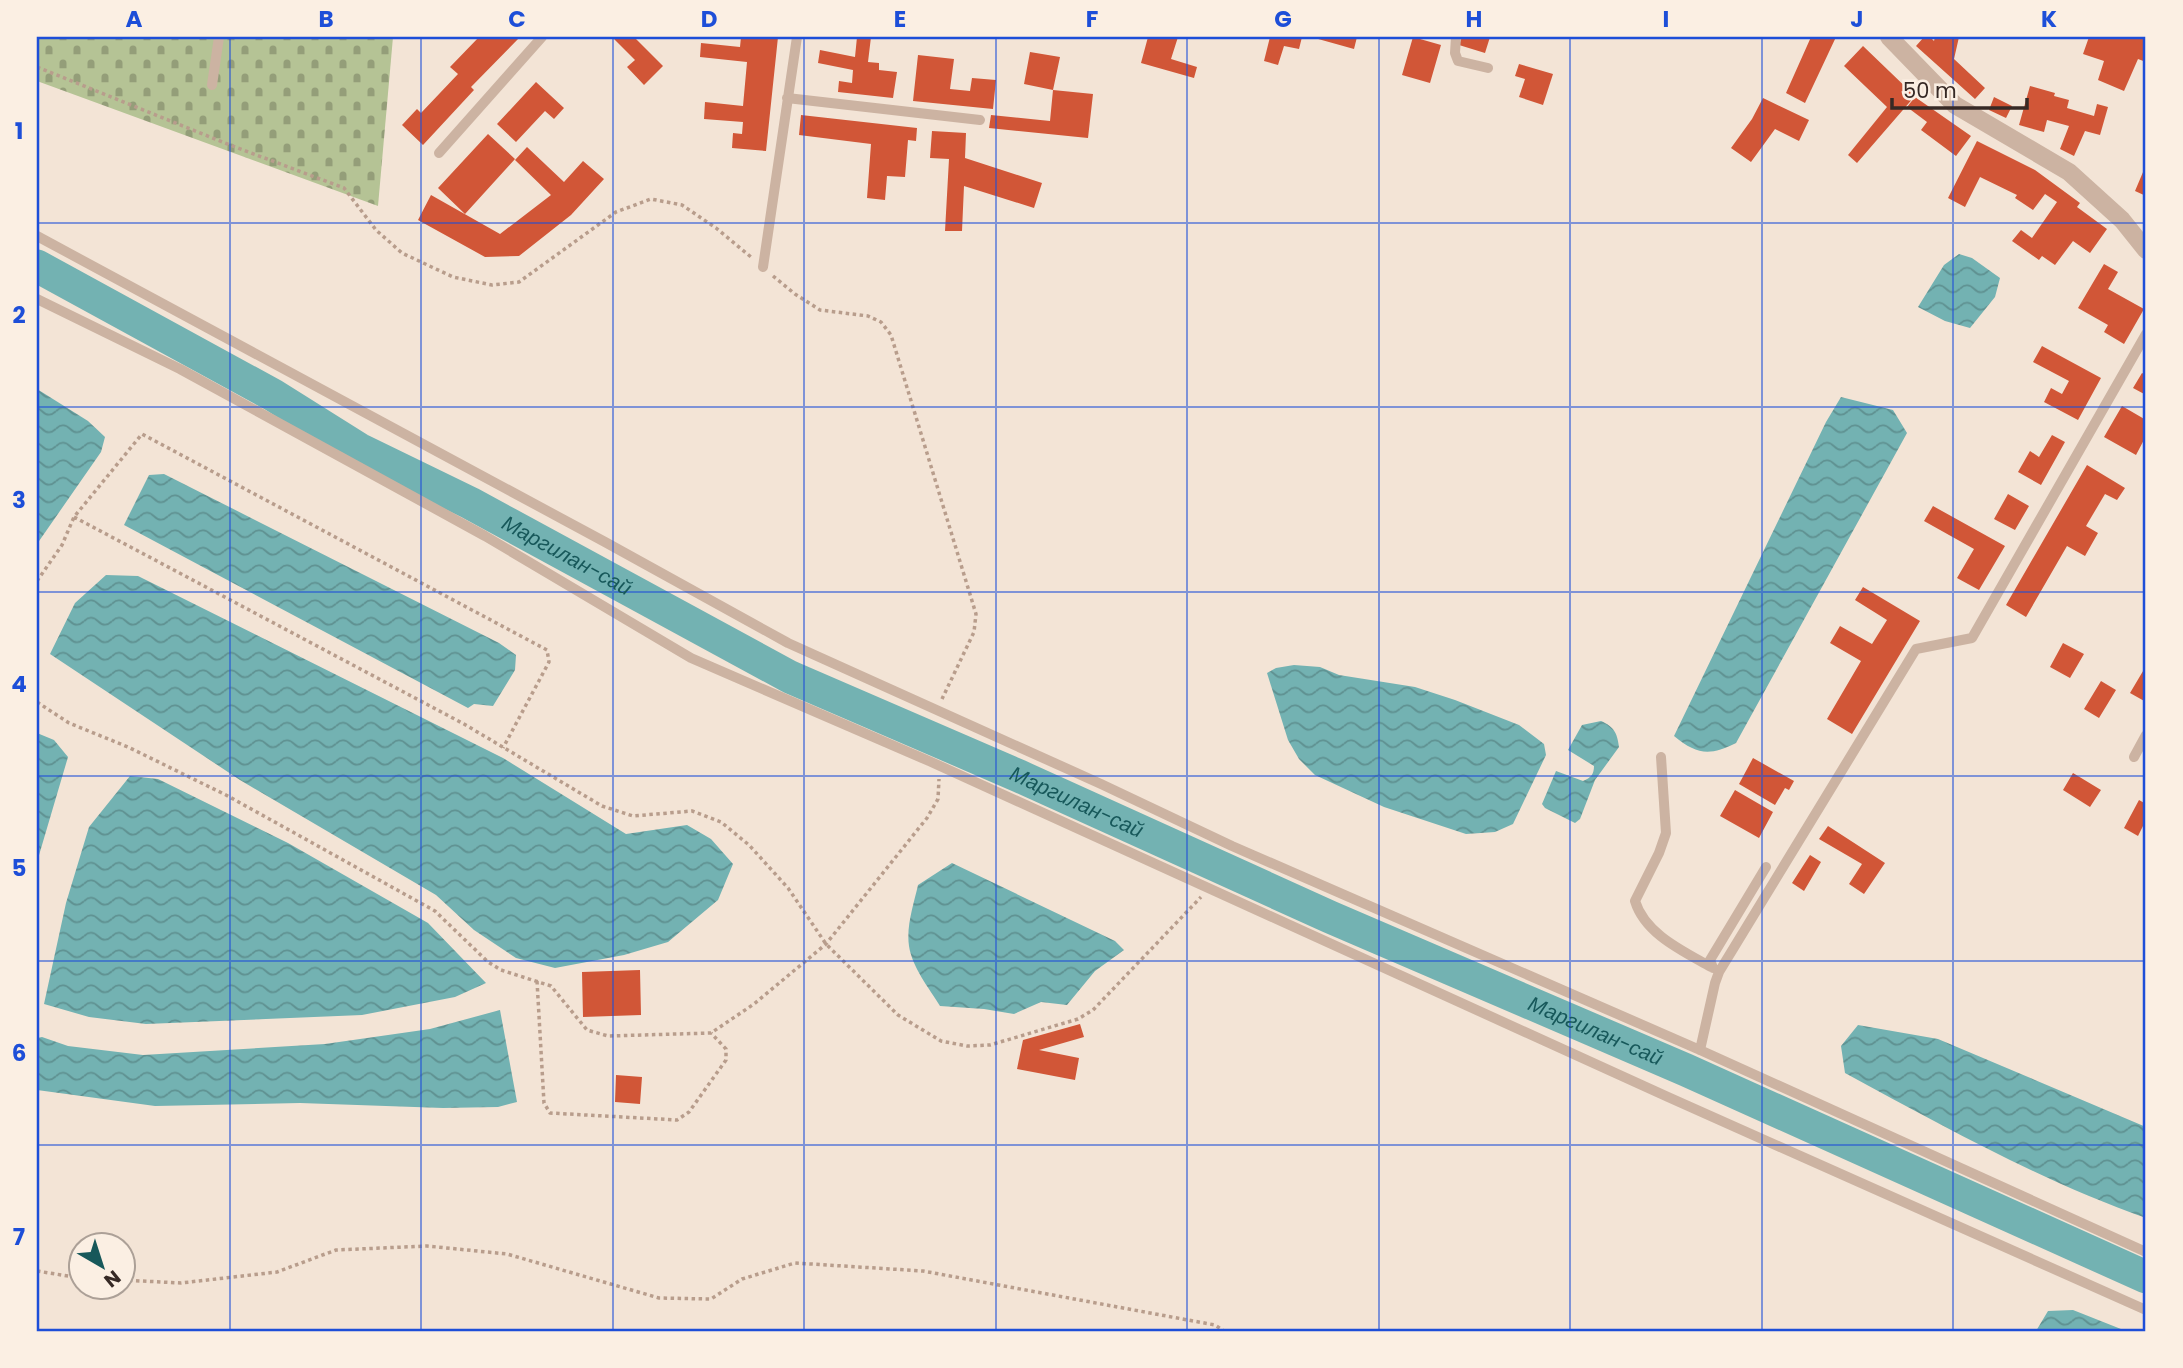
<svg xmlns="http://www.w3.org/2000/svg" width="2183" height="1368" font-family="Poppins,sans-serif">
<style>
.cemetery{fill:url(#cemetery-stones)}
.water{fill:url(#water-waves)}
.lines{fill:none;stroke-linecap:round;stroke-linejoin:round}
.river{stroke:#73b2b2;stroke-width:33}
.building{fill:#d15637}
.path{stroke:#b89d8c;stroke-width:3.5;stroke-dasharray:3.5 3.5;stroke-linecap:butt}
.lane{stroke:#ccb3a2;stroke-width:10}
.street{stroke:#ccb3a2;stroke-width:18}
.grid{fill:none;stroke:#1d4ed8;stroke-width:2;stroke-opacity:0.55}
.labels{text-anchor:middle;stroke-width:6;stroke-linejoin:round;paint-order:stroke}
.water-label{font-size:21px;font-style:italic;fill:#17585a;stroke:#fbefe3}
.neatline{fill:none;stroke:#1d4ed8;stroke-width:2.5}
.grid-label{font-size:23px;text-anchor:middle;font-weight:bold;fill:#1d4ed8}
</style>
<defs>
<pattern id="cemetery-stones" width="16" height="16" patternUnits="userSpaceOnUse" patternTransform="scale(1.75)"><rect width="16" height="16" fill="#b5c395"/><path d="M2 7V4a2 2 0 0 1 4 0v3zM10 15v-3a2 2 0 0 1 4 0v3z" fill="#949e79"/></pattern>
<pattern id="water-waves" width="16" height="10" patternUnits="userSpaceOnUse" patternTransform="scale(1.75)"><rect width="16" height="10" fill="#73b2b2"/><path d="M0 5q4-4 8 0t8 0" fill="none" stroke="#5f9191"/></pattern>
</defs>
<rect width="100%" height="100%" fill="#f3e4d6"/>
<path class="cemetery" d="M37,37H393L378,206L37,81Z"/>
<path class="water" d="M1959,254L1972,258L2000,278L1995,297L1970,328L1945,321L1918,307L1944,265Z
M37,389L88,421L105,437L101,452L37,544Z
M1841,397L1893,410L1907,433L1736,743C1710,756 1697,755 1674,736L1826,422Z
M164,474L499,643L516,655L515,670L493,706L474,704L468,708L124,525L149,475Z
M106,575L138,576L503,758L626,834L687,825L711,839L733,864L718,900L668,942L624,955L555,968L516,958L474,930L436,895L240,780L50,654L75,603Z
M1294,665L1320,667L1339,675L1415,687L1455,700L1519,725L1544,744L1546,755L1513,824L1495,832L1466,834L1384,807L1315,775L1299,759L1288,740L1267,673L1276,668Z
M1601,721C1614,727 1617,732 1619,747L1595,780L1580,819L1575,823L1545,808L1542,804L1556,771L1583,781C1591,778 1594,774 1594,766L1568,750L1582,725Z
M37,733L54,740L68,757L37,862Z
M130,776L158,779L288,843L428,923L486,983L455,997L362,1015L146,1024L89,1017L44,1004L66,903L89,827Z
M952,863L1115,941L1124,950L1095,971L1067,1005L1041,1002L1014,1014L984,1009L940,1006C929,988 912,967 909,946C906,926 914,903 918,885Z
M500,1010L517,1102L498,1107L443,1108L300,1103L155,1106L37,1090V1038L42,1037L68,1046L143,1055L325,1044L430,1029Z
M1858,1025L1938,1039L2146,1127V1218C2041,1181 1943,1126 1845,1073L1841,1046Z
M2073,1310L2126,1331H2036L2048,1311Z"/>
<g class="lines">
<path class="river" id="s1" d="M37,266L273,395L359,449L470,503L790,677L1019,776L1330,917L1686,1070L2146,1277"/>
</g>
<path class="building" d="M479,37H520L471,87L474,90L423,145L402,125L417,109L421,113L458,74L450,67Z
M612,37H634L663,66L644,85L627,67L635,60Z
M741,37H778L766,151L732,148L733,133L742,134L743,122L704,119L705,102L743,106L747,62L700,57L701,43L740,47Z
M857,37H871L868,62L879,63V70L897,72L893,98L838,92L839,81L852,83L853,70L818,63L820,50L855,57Z
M1148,37H1178L1171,59L1197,67L1194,78L1141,63Z
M1270,37H1302L1299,49L1284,46L1278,65L1264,61Z
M1311,37H1357L1354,49Z
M1413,37L1441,45L1430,83L1402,75Z
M1462,37H1490L1485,53L1459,45Z
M1811,37H1836L1805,103L1786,93Z
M1924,37H1930L1934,41L1935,37H1959L1954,59L1985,88L1975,99L1916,46Z
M2089,37L2124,39L2125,37H2146V62L2138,59L2124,91L2098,80L2104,61L2083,54Z
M1863,46L1915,96L1857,163L1848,155L1887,107L1844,66Z
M1030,52L1060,57L1053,90L1024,84Z
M918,55L954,59L950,89L970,91L972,78L996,80L993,109L913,101Z
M1519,64L1553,74L1543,105L1519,97L1525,79L1515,76Z
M536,82L564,108L554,119L545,111L516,142L497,124Z
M2030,86L2055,93L2054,96L2069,100L2067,108L2094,116L2097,104L2108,107L2100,135L2085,131L2074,156L2060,149L2069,126L2047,120L2044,132L2019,125Z
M1053,90L1093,94L1088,138L989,128L991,115L1050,121Z
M1915,97L1971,136L1956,156L1921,130L1927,122L1907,107Z
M1994,97L2012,106L2006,118L1989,110Z
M1763,98L1809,120L1799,141L1775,129L1751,162L1731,148L1752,119Z
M801,115L917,128L916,141L908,140L905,177L887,176L885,200L867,198L871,144L799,135Z
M932,131L966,133L965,158L1042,183L1034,208L964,186L962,231H945L949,159L930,158Z
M488,134L515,159L465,214L438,188Z
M1977,141L2035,170L2080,203L2077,207L2107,229L2090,253L2073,241L2055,265L2042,256L2039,260L2012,241L2021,230L2032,238L2057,202L2045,194L2033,210L2015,198L2017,195L1980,177L1965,207L1948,198Z
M527,147L564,182L583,161L604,179L571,215L519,256L485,257L418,220L431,195L500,234L551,195L515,160Z
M2146,165V196L2135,191Z
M2104,264L2118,272L2108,289L2144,309L2124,344L2104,332L2108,325L2078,308Z
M2042,346L2101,378L2078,420L2044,402L2051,388L2062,394L2069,381L2033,362Z
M2142,373L2146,375V395L2133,388Z
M2122,406L2146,420V436L2136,455L2104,437Z
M2052,435L2065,442L2041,485L2018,472L2030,451L2039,457Z
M2087,465L2125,488L2117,500L2105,494L2086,526L2098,533L2085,556L2067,546L2026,617L2006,605Z
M2008,494L2029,506L2015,530L1994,519Z
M1933,506L2005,546L1979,590L1957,578L1974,549L1924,521Z
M1863,587L1920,621L1852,734L1827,719L1861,661L1830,643L1840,626L1872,644L1887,620L1855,600Z
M2063,643L2084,654L2070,678L2050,667Z
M2146,666V702L2130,693Z
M2101,681L2116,690L2099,718L2084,709Z
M1753,758L1794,781L1789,790L1785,788L1775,805L1739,784Z
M2073,773L2101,790L2090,807L2063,790Z
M1735,790L1773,812L1759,838L1720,816Z
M2139,800L2146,804V820L2138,836L2124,828Z
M1828,826L1885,863L1864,894L1849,884L1862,864L1819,839Z
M1810,855L1821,862L1804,891L1792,883Z
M640,970L641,1015L583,1017L582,972Z
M1080,1024L1084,1037L1039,1050L1079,1058L1075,1080L1017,1069L1023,1040Z
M616,1075L642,1077L640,1104L615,1102Z"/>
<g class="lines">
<path class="path" d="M37,67L230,145L344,188L376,230L402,253L453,277L492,285L519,282L616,212L651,199L682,205L716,228L751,257
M773,276L795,294L820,310L868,316L881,322L891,335L976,614L974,632L942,699
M74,517L464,724L602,806L633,816L692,811L721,822L749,845L788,888L826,944L898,1015L941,1041L967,1046L990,1045L1078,1019L1093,1010L1201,897
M37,581L62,545L74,517L142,434L547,650L549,662L503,748
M37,702L69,723L128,747L226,795L435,911L488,962L501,970L551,986L587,1030L608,1036L711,1033L754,1004L826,944L927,818L938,799L939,779
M537,981L544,1103L550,1113L677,1120L689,1112L726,1060V1049L711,1033
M37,1271L80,1278
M122,1280L181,1283L277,1272L336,1250L427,1246L507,1254L659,1298L711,1299L742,1279L795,1263L923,1271L1215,1325L1224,1331"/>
<path class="lane" d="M1456,37L1455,53L1458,61L1488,68
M212,85L219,37
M787,98L980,120
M439,153L542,37
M37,236L605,542L788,643L1101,784L1232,846L1700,1050L2146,1252
M763,267L797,37
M37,299L180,369L485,536L691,658L929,761L1668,1097L2146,1310
M1661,757L1666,833L1659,853L1635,901C1645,934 1683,951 1711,967
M2134,757L2146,735
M1713,968L1710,960L1766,867
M1700,1050L1715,983L1719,972L1916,649L1972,638L2146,334"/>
<path class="street" d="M1889,37L1955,105L2069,172L2122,220L2146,250"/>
</g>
<path class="grid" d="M230,37V1331M421,37V1331M613,37V1331M804,37V1331M996,37V1331M1187,37V1331M1379,37V1331M1570,37V1331M1762,37V1331M1953,37V1331M37,223H2146M37,407H2146M37,592H2146M37,776H2146M37,961H2146M37,1145H2146"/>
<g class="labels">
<g class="water-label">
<text dy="7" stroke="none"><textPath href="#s1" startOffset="604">Маргилан-сай</textPath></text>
<text dy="7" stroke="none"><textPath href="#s1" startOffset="1171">Маргилан-сай</textPath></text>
<text dy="7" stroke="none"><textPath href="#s1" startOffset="1738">Маргилан-сай</textPath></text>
</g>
</g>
<rect width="2183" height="1368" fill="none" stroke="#fbefe3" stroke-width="77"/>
<g transform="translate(102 1266) rotate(141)"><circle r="33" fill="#fbefe3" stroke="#aca097" stroke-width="2"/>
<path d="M0-5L12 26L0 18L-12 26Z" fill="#17585a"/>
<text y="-10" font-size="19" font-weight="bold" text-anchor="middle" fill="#362925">N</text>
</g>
<path d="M1892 98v10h135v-10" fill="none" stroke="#362925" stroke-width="3.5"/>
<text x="1903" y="98" font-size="21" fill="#362925" stroke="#fbefe3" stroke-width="5" paint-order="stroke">50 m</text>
<rect x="38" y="38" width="2106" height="1292" class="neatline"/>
<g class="grid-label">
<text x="134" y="27">A</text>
<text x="326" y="27">B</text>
<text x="517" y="27">C</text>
<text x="709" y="27">D</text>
<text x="900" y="27">E</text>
<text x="1092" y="27">F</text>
<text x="1283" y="27">G</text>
<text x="1474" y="27">H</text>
<text x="1666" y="27">I</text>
<text x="1857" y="27">J</text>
<text x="2049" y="27">K</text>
<text x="19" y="139">1</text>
<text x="19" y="323">2</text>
<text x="19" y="508">3</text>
<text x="19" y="692">4</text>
<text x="19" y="876">5</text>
<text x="19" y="1061">6</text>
<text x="19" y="1245">7</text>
</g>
</svg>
